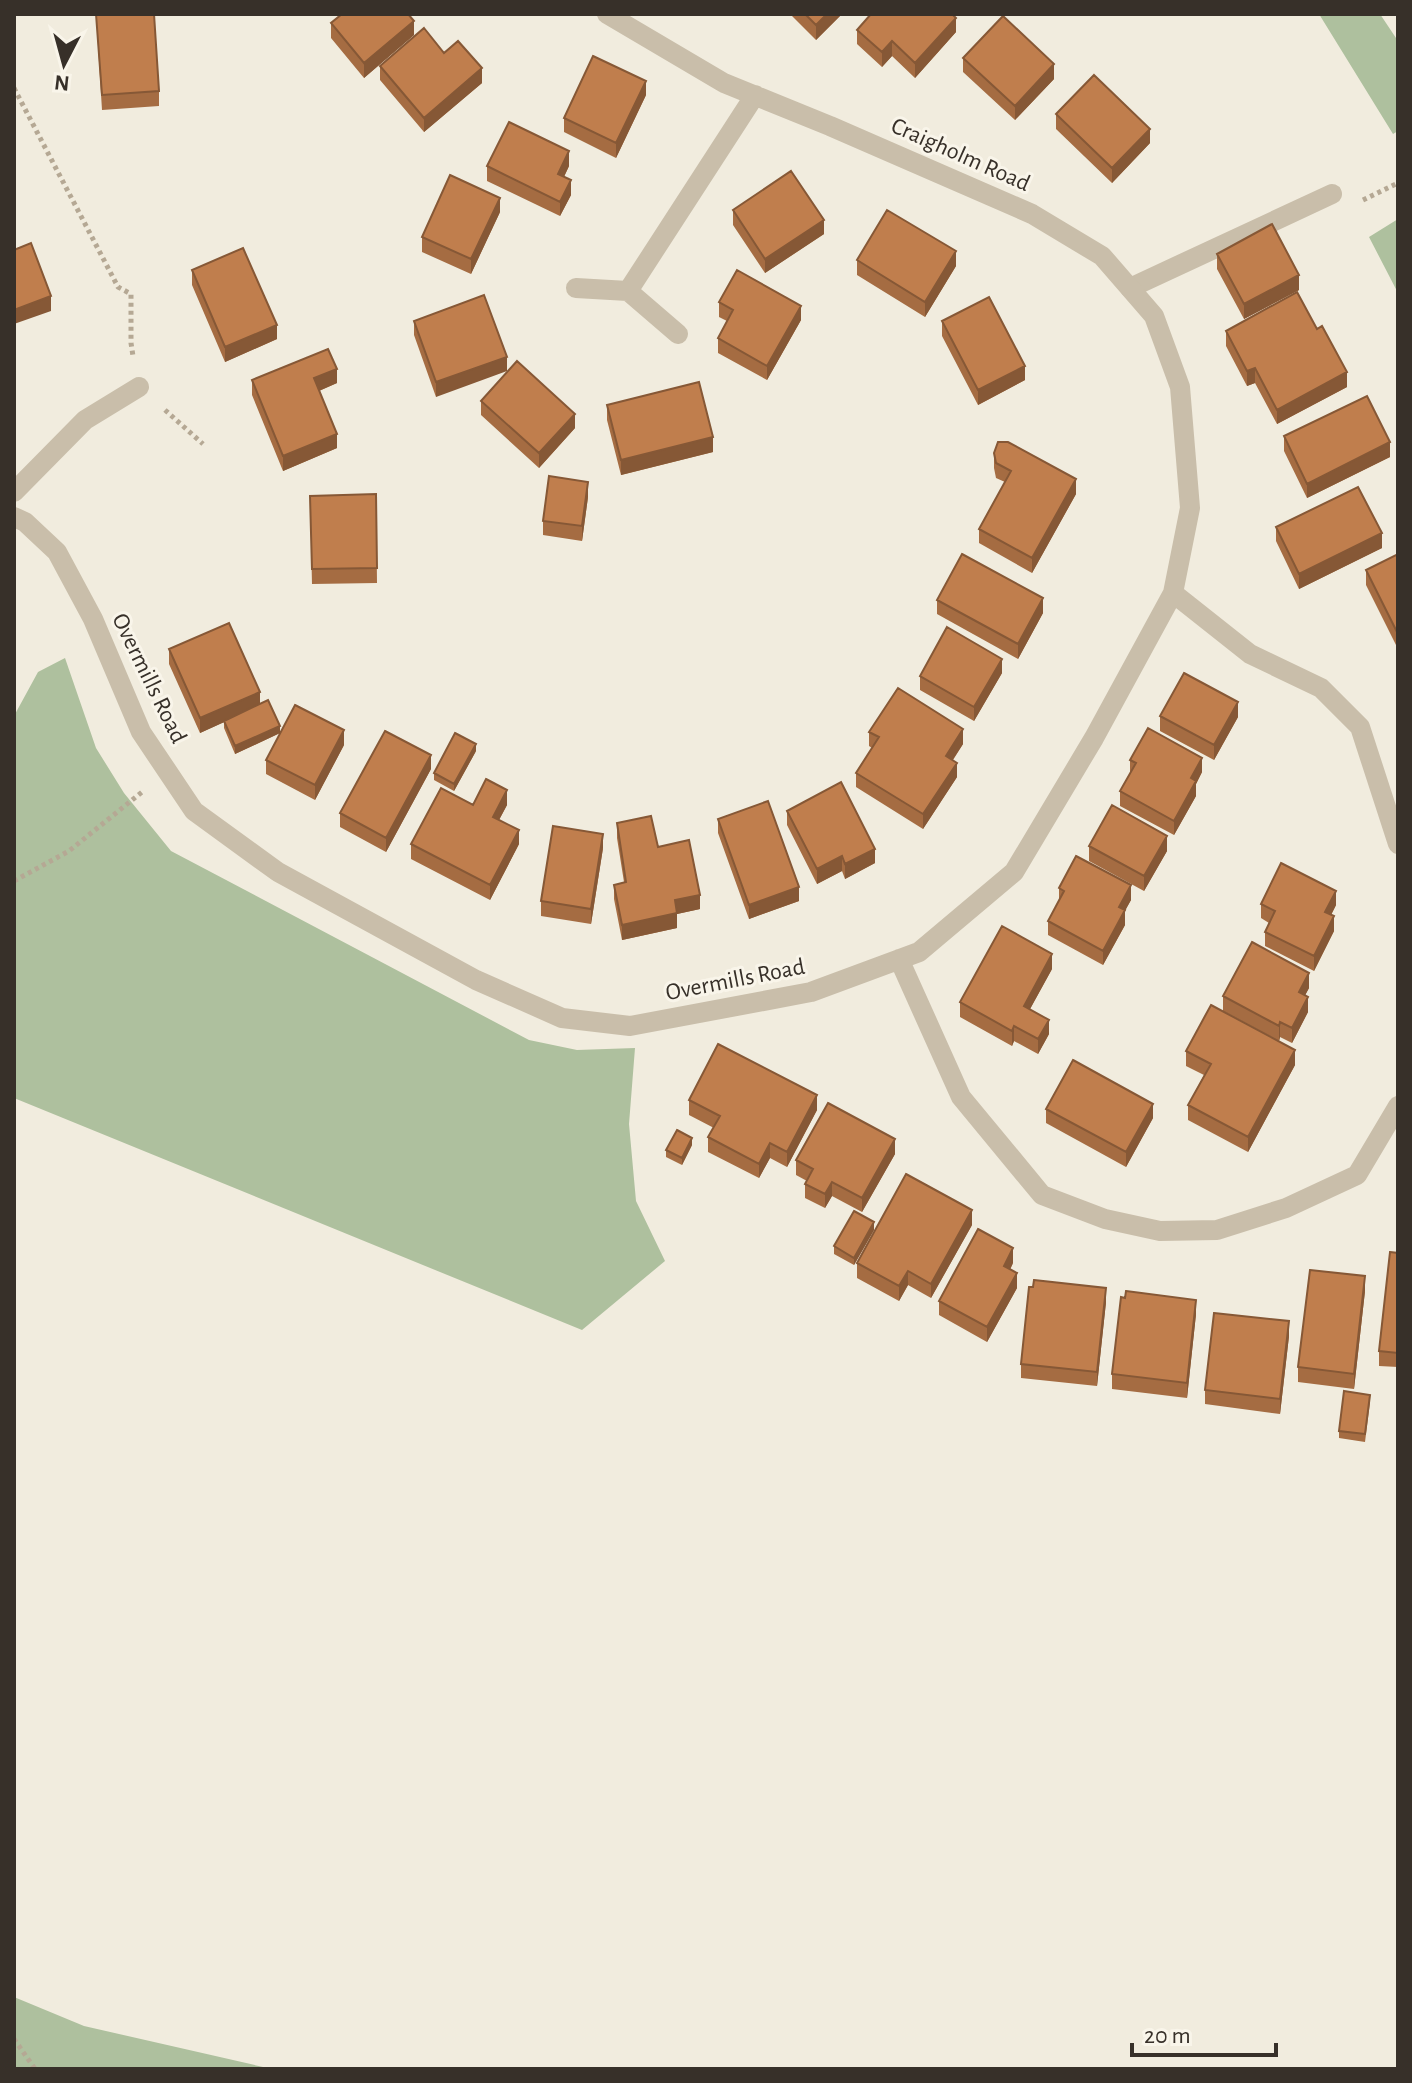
<svg xmlns="http://www.w3.org/2000/svg" width="1412" height="2083" font-family="'Alegreya Sans',sans-serif">
<style>
.green{fill:#aec09e}
.lines{fill:none;stroke-linecap:round;stroke-linejoin:round}
.path{stroke:#b5a894;stroke-width:5;stroke-dasharray:4 4;stroke-linecap:butt}
.service{stroke:#c9beaa;stroke-width:20}
.minor{stroke:#c9beaa;stroke-width:20}
.wall{fill:#a56c42}
.shaded-wall{fill:#865836}
.building{fill:#c07e4d;stroke:#865836;stroke-width:2}
.labels{text-anchor:middle;stroke-width:6;stroke-linejoin:round;paint-order:stroke}
.street-label{font-size:24px;fill:#373029;stroke:#f9f5ea}
</style>
<rect width="100%" height="100%" fill="#f1ecde"/>
<path class="green" d="M1319,14H1380L1398,41V131L1393,134Z
M1398,219V293L1369,237Z
M65,658L96,748L124,793L171,851L529,1040L577,1050L635,1048L629,1124L636,1201L665,1261L582,1330L14,1098V716L38,672Z
M14,1997L84,2026L272,2069H14Z"/>
<g class="lines">
<path class="path" d="M14,88L118,287L131,294V343L133,356
M1363,200L1398,183
M165,410L203,444
M14,881L69,851L142,792
M14,2039L35,2069"/>
<path class="service" d="M1130,288L1332,194"/>
<path class="minor" d="M576,288L628,291L678,334
M628,291L755,95
M14,492L85,420L139,387
M14,517L25,522L57,552L93,619L141,732L194,811L278,872L476,980L562,1018L630,1026L811,992L919,952L1014,872L1094,738L1173,593L1190,508L1180,387L1154,316L1102,256L1032,214L830,126L724,83L607,14
M1173,593L1250,654L1321,688L1360,727L1398,844
M899,959L961,1097L1042,1195L1105,1219L1160,1231L1217,1230L1286,1208L1357,1175L1398,1106"/>
</g>
<path class="wall" d="M96,14L159,91V106L102,110Z
M790,14H842L816,40Z
M331,23L414,35L364,78L331,38Z
M857,30L956,32L915,78L892,56L882,67L857,44Z
M444,53L482,83L424,132L380,80V66Z
M963,58L1054,79L1015,120L963,72Z
M646,95L616,158L564,132V118Z
M1056,114L1150,143L1112,183L1056,129Z
M487,166H569L564,177L571,195L560,216L487,181Z
M733,210L824,234L765,273L733,225Z
M500,212L471,274L422,252V237Z
M1217,254L1299,290L1244,319L1217,269Z
M857,260L956,266L925,317L857,275Z
M192,270L277,339L225,362L192,285Z
M484,295L436,397L414,335V321Z
M719,302L801,320L767,380L718,353V338L727,321L719,317Z
M942,321L1025,380L978,405L942,336Z
M1226,331L1347,387L1277,424L1255,383L1247,386L1226,346Z
M252,380L337,383L319,391L337,448L283,471L252,395Z
M481,401L575,428L539,468L481,415Z
M607,405L713,452L621,475L607,420Z
M1284,436L1390,457L1307,498L1284,451Z
M994,453L1076,494L1032,573L979,543V529L1005,482L996,478L994,468Z
M376,494L377,583L312,584L310,496Z
M588,497L582,541L543,535V521Z
M1276,527L1382,548L1299,589L1276,541Z
M1398,554V649L1366,585V570Z
M937,600L1043,613L1018,659L937,614Z
M169,649L260,704L280,733L235,754L224,728V722L200,733L169,664Z
M1002,673L974,721L920,690V676Z
M1160,716L1238,717L1214,760L1160,731Z
M869,732L963,744L953,760L957,777L923,829L856,787V773L872,748L869,746Z
M344,745L315,800L266,774V760Z
M476,751L454,791L434,780V773Z
M1130,760L1202,772L1196,784V796L1174,835L1120,806V791L1130,773Z
M431,769L386,852L340,827V813Z
M473,805H507L499,820L519,844L490,900L411,859V844Z
M787,811L875,863L845,879L842,871L817,884L787,825Z
M718,819L799,901L749,919L718,833Z
M617,823L658,847L700,909L677,914V928L622,940L614,899V885L624,882L617,838Z
M1089,846L1167,851L1144,891L1089,861Z
M603,848L591,924L541,916V901Z
M1059,888L1131,900L1125,910V925L1103,965L1048,935V921L1059,901Z
M1261,904L1336,905L1331,915L1334,931L1314,971L1265,946V932L1269,923L1261,918Z
M1052,969L1030,1009L1049,1034L1038,1054L1014,1041L1012,1046L960,1017V1002Z
M1309,988L1305,995L1308,1012L1292,1043L1280,1037L1279,1041L1223,1011V996Z
M1186,1051L1295,1065L1248,1152L1188,1120V1105L1204,1075L1186,1066Z
M689,1100L817,1110L787,1167L770,1158L759,1178L708,1152V1137L714,1128L689,1115Z
M1046,1109L1153,1118L1126,1167L1046,1123Z
M692,1145L682,1165L666,1157V1150Z
M895,1154L862,1212L832,1196L825,1208L805,1198V1184L807,1181L796,1175V1160Z
M972,1225L931,1298L908,1285L899,1301L857,1278V1263Z
M874,1230L854,1265L834,1254V1246Z
M1398,1253V1367L1379,1366V1351Z
M1013,1263L1010,1270L1017,1288L987,1342L939,1315V1301Z
M1365,1291L1354,1389L1298,1382V1367Z
M1106,1302L1097,1386L1021,1378V1364Z
M1196,1314L1187,1398L1112,1389V1374Z
M1289,1336L1280,1414L1205,1404V1390Z
M1370,1402L1365,1442L1339,1438V1431Z"/>
<path class="shaded-wall" d="M827,14H842L816,40V25Z
M956,18V32L915,78V63Z
M414,21V35L364,78V63Z
M892,41V56L882,67V52Z
M1054,64V79L1015,120V106Z
M482,68V83L424,132V118Z
M646,81V95L616,158V143Z
M1150,129V143L1112,183V168Z
M569,151V166L558,189V174Z
M571,180V195L560,216V202Z
M500,198V212L471,274V259Z
M824,220V234L765,273V259Z
M956,251V266L925,317V302Z
M1299,275V290L1244,319V304Z
M51,296V311L14,324V310Z
M801,306V320L767,380V366Z
M277,325V339L225,362V347Z
M507,357V371L436,397V382Z
M1025,366V380L978,405V390Z
M1255,368V383L1247,386V371Z
M337,369V383L314,393V378Z
M1347,372V387L1277,424V410Z
M575,414V428L539,468V453Z
M337,434V448L283,471V456Z
M713,437V452L621,475V460Z
M1390,442V457L1307,498V484Z
M1076,479V494L1032,573V558Z
M588,482V497L582,541V526Z
M1382,533V548L1299,589V574Z
M1043,598V613L1018,659V644Z
M1002,659V673L974,721V707Z
M260,692V706L200,733V718Z
M1238,702V717L1214,760V745Z
M280,726V733L235,754V746Z
M963,729V744L946,770V756Z
M344,730V745L315,800V785Z
M476,744V751L454,791V784Z
M431,755V769L386,852V838Z
M1202,758V772L1196,784V796L1174,835V821L1191,778Z
M957,763V777L923,829V814Z
M507,790V805L493,831V817Z
M519,830V844L490,900V885Z
M603,834V848L591,924V909Z
M1167,836V851L1144,891V876Z
M875,849V863L845,879V864Z
M842,856V871L817,884V869Z
M1131,885V900L1119,922V907Z
M799,887V901L749,919V905Z
M1336,891V905L1325,927V912Z
M700,895V909L677,914V928L622,940V925L675,900Z
M1125,910V925L1103,965V951Z
M1334,916V931L1314,971V956Z
M1052,954V969L1024,1020V1006Z
M1309,973V988L1299,1007V992Z
M1308,997V1012L1292,1043V1028Z
M1049,1020V1034L1038,1054V1039Z
M1280,1022V1037L1279,1041V1026Z
M1014,1026V1041L1012,1046V1031Z
M1295,1050V1065L1248,1152V1137Z
M817,1095V1110L787,1167V1152Z
M1153,1104V1118L1126,1167V1152Z
M692,1138V1145L682,1165V1158Z
M895,1139V1154L862,1212V1198Z
M770,1143V1158L759,1178V1164Z
M832,1182V1196L825,1208V1194Z
M972,1210V1225L931,1298V1284Z
M874,1222V1230L854,1265V1258Z
M1013,1248V1263L1004,1281V1266Z
M908,1271V1285L899,1301V1286Z
M1017,1273V1288L987,1342V1327Z
M1365,1276V1291L1354,1389V1374Z
M1106,1288V1302L1097,1386V1372Z
M1196,1300V1314L1187,1398V1383Z
M1289,1321V1336L1280,1414V1399Z"/>
<path class="building" d="M96,14H154L159,91L102,95Z
M342,14H408L414,21L364,63L331,23Z
M805,14H827L816,25Z
M871,14H952L956,18L915,63L892,41L882,52L857,30Z
M1003,16L1054,64L1015,106L963,58Z
M424,28L444,53L458,41L482,68L424,118L380,66Z
M593,56L646,81L616,143L564,118Z
M1094,75L1150,129L1112,168L1056,114Z
M509,122L569,151L558,174L571,180L560,202L487,166Z
M791,171L824,220L765,259L733,210Z
M450,175L500,198L471,259L422,237Z
M887,210L956,251L925,302L857,260Z
M1272,224L1299,275L1244,304L1217,254Z
M31,243L51,296L14,310V250Z
M243,248L277,325L225,347L192,270Z
M737,270L801,306L767,366L718,338L733,310L719,302Z
M1297,292L1317,329L1322,326L1347,372L1277,410L1255,368L1247,371L1226,331Z
M484,295L507,357L436,382L414,321Z
M989,297L1025,366L978,390L942,321Z
M328,349L337,369L314,378L337,434L283,456L252,380Z
M517,361L575,414L539,453L481,401Z
M699,382L713,437L621,460L607,405Z
M1367,396L1390,442L1307,484L1284,436Z
M998,442H1008L1076,479L1032,558L979,529L1011,471L996,463L994,453Z
M549,476L588,482L582,526L543,521Z
M1358,487L1382,533L1299,574L1276,527Z
M376,494L377,568L312,569L310,496Z
M962,554L1043,598L1018,644L937,600Z
M1398,554V634L1366,570Z
M229,623L260,692L200,718L169,649Z
M947,627L1002,659L974,707L920,676Z
M1184,673L1238,702L1214,745L1160,716Z
M898,688L963,729L946,756L957,763L923,814L856,773L879,737L869,732Z
M268,700L280,726L235,746L224,721Z
M295,705L344,730L315,785L266,760Z
M1148,728L1202,758L1191,778L1196,781L1174,821L1120,791L1136,763L1130,760Z
M385,731L431,755L386,838L340,813Z
M455,733L476,744L454,784L434,773Z
M486,779L507,790L493,817L519,830L490,885L411,844L441,788L473,805Z
M841,782L875,849L845,864L842,856L817,869L787,811Z
M768,801L799,887L749,905L718,819Z
M1112,805L1167,836L1144,876L1089,846Z
M651,816L658,847L689,840L700,895L675,900L677,913L622,925L614,885L626,882L617,823Z
M553,826L603,834L591,909L541,901Z
M1076,856L1131,885L1119,907L1125,910L1103,951L1048,921L1064,891L1059,888Z
M1281,863L1336,891L1325,912L1334,916L1314,956L1265,932L1275,911L1261,904Z
M1002,926L1052,954L1024,1006L1049,1020L1038,1039L1014,1026L1012,1031L960,1002Z
M1252,942L1309,973L1299,992L1308,997L1292,1028L1280,1022L1279,1026L1223,996Z
M1211,1005L1295,1050L1248,1137L1188,1105L1211,1064L1186,1051Z
M718,1044L817,1095L787,1152L770,1143L759,1164L708,1137L720,1116L689,1100Z
M1073,1060L1153,1104L1126,1152L1046,1109Z
M828,1103L895,1139L862,1198L832,1182L825,1194L805,1184L813,1169L796,1160Z
M677,1130L692,1138L682,1158L666,1150Z
M906,1174L972,1210L931,1284L908,1271L899,1286L857,1263Z
M854,1211L874,1222L854,1258L834,1246Z
M978,1229L1013,1248L1004,1266L1017,1273L987,1327L939,1301Z
M1390,1252L1398,1253V1353L1379,1351Z
M1310,1270L1365,1276L1354,1374L1298,1367Z
M1034,1280L1106,1288L1097,1372L1021,1364L1029,1287H1033Z
M1126,1291L1196,1300L1187,1383L1112,1374L1121,1297L1125,1298Z
M1214,1313L1289,1321L1280,1399L1205,1390Z
M1344,1391L1370,1395L1365,1434L1339,1431Z"/>
<g class="labels">
<g class="street-label">
<text transform="translate(961 154) rotate(24)" y="8">Craigholm Road</text>
<text transform="translate(150 678) rotate(64)" y="8">Overmills Road</text>
<text transform="translate(735 979) rotate(-11)" y="8">Overmills Road</text>
</g>
</g>
<rect width="1412" height="2083" fill="none" stroke="#373029" stroke-width="32"/>
<g transform="translate(64 64) rotate(186)" stroke="#f9f5ea" stroke-width="6" paint-order="stroke">
<path d="M0-6L14 30L0 20L-14 30Z" fill="#373029"/>
<text y="-12" font-size="22" font-weight="bold" text-anchor="middle" fill="#373029">N</text>
</g>
<path d="M1132 2043v12h144v-12" fill="none" stroke="#373029" stroke-width="4"/>
<text x="1144" y="2043" font-size="24" fill="#373029" stroke="#f9f5ea" stroke-width="6" paint-order="stroke">20 m</text>
</svg>
